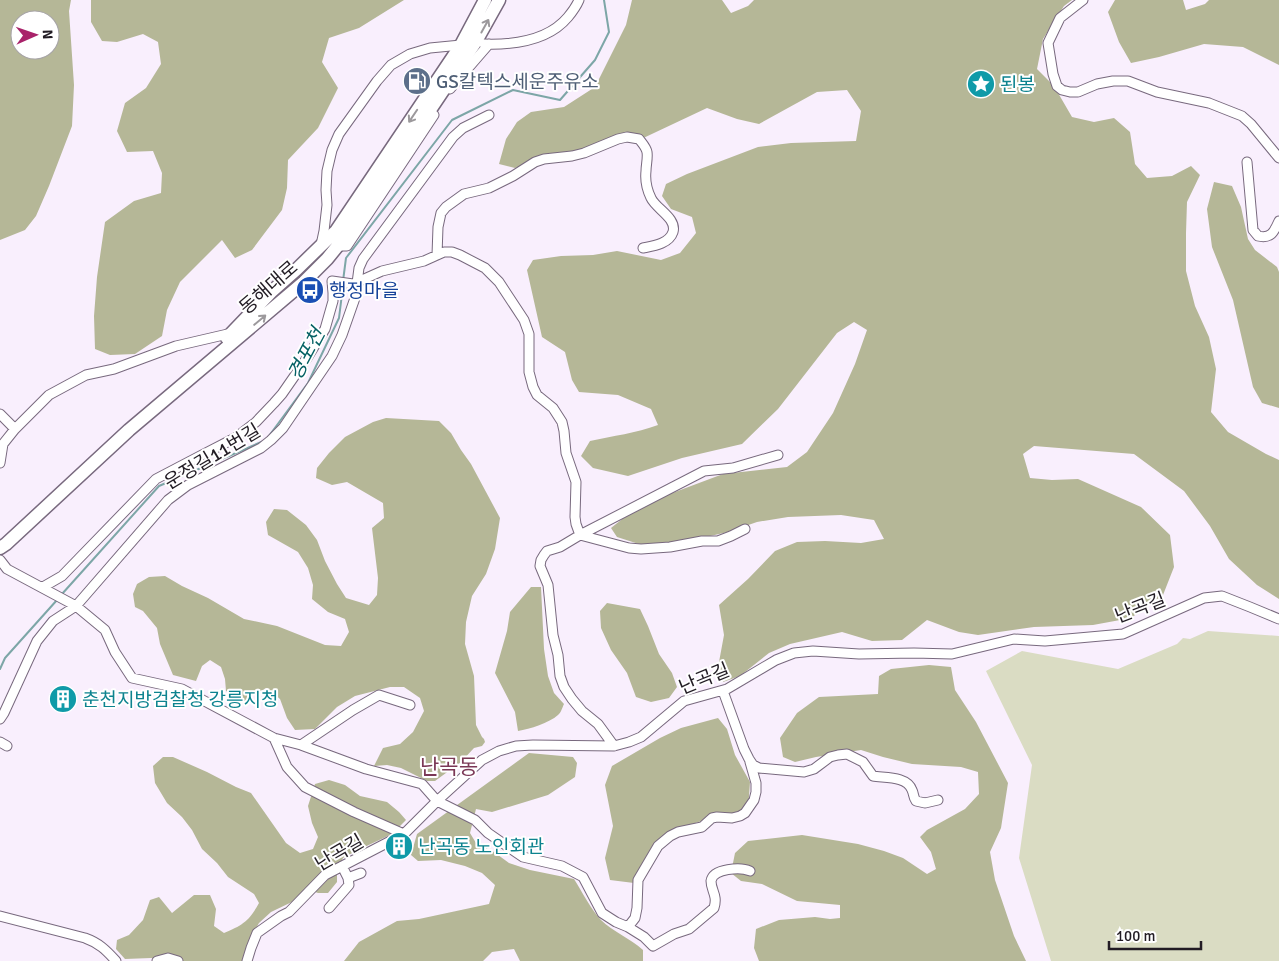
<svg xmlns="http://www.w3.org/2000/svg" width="1279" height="961" font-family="Signika,'Noto Sans KR',sans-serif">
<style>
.green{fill:#dadcc3}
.forest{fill:#b5b797;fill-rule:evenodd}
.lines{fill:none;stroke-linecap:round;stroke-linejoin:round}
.stream{stroke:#7da6a7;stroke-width:2}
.minor-casing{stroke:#78697e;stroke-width:11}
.highway-casing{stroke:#78697e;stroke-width:15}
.minor{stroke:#fff;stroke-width:9}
.highway{stroke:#fff;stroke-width:12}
.oneway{stroke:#9c999c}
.labels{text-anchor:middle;stroke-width:4;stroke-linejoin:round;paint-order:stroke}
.service-label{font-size:19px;fill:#4e5e75;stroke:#fff;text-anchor:start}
.culture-label{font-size:19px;fill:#0d838f;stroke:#fff;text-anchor:start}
.street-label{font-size:19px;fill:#221c24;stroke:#fff}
.transit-label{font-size:19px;fill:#164399;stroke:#fff;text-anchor:start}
.water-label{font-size:20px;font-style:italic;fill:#056164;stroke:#fff}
.quarter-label{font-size:21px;fill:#7b3856;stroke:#fff}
</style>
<rect width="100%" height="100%" fill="#f9effd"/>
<path class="green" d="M1208,631L1279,636V961H1051L1019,858L1032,765L986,671L1022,651L1118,669L1177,644L1183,638L1190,639Z"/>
<path class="forest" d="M0,0H71L69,11L74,85L72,126L49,186L36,216L25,230L0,240ZM20,20H50V50H20Z
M91,0H404L359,28L329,38L322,62L338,88L318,128L288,160L287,188L282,210L252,250L235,258L222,240L180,282L167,310L162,336L135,354L110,355L95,349L94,316L97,277L105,222L134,201L161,193L162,173L153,151L127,152L117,131L125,103L146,88L161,64L158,42L143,34L117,42L102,41L91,22Z
M632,0H722L731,13L748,6L754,0H1072L1064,6L1043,39L1037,69L1054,86L1072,117L1094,122L1114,118L1130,132L1135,164L1147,178L1172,176L1191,166L1200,175L1187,202L1186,233V271L1195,306L1209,337L1216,369L1211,412L1228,432L1266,454L1279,460V599L1257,585L1229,559L1210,526L1184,491L1134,454L1034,446L1023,454L1030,478L1052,480L1078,479L1141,507L1170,535L1174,567L1163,595L1131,618L1093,625L1034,627L978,635L959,632L927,620L902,640L872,641L842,632L790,644L769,653L740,676L723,682L719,662L724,635L719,605L748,579L775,551L797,542L825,541L861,543L884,539L874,520L841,515L788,517L757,522L728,532L666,546L642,545L617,537L611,528L636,508L667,495L723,474L787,467L807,452L833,413L855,364L867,330L854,322L837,333L778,409L742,444L682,458L628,476L593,468L581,456L590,441C613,436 636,433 658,425L651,409L618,395L579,392L572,380L565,352L542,337L527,270L533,260L561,256L593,255L617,251L661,260L680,253L696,233L692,217L671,209L662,196L666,184L687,174L758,147L791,143L856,141L861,111L847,90L817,92L759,124L737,119L707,108L637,141L601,145L543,159L515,168L499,164L506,139L517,122L531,112L564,107L595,87L626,25Z
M1115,0H1183L1186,10L1205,4L1209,0H1279V65L1243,47L1204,44L1159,57L1131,63L1119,42L1108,12Z
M1214,182L1232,186L1241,207L1248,239L1255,250L1277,267L1279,272V408L1262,403L1253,387L1233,300L1212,247L1207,209Z
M386,418L439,421L451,433L461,450L471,464L500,518L495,549L486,574L472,596L466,622L465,644L474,676L476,725L482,737L484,739L485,742L482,746L474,748L461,762L435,781H427L401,768L387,765L374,766L383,748L400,744L413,732L424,711L420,698L404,687H390L355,696L337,707L315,729L295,730L287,718L280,699L267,688L254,694L245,701L226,691L225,679L221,667L210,660L202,666L196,681L173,675L160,644L157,628L143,611L135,607L133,594L137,584L149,577L165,576L182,586L208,598L244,619L277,626L325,645L341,646L349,632L345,619L328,612L312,599L313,585L308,568L298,552L268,535L266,522L274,509L287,510L306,525L317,540L325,561L337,584L346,598L369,605L377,595L378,578L372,528L384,518L383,503L347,482L332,485L316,478L317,468L329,453L345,437L373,422Z
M531,587H541L544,649L548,676L554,693L564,704C562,708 561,713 558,715C549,723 530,729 518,731L515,712L495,673L507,631L510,612Z
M607,603L640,609L648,626L659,654L672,673L677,687L669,698L651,702L636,697L627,673L611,650L601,628L600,611Z
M929,665L951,667L955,690L976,722L1008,783L1001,828L990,852L995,880L1014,936L1026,961H759L754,948L756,929L779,920L815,917L830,919L840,918V905L797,901L762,884L741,881L731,873L735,853L748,841L802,835L858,844L884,851L903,858L927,874L936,869L931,852L920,837L927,830L965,809L979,794L978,772L961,767L912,764L883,757L861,750L816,757L795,762L783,757L780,738L797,713L819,697L878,694L879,676L891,669Z
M718,718L727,729L735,755L750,782L748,811L708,819L676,829L634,883L610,880L605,858L613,826L605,785L612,766L660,738L681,728Z
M529,753L573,757L577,763L575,777L548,795L492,812L476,809L470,833L476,843L494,852L509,863L530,870L574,879C581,890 592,911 601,920C613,932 630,938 643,950V961H520L514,949L492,952L483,961H344L359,942L397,921L419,919L489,904L495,885L482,873L465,866L441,860L418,861L411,855L417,834Z
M163,757H173L207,772L236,787L251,793L286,843L300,853L313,849L318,837L312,823L308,806L315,784L329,780L345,785L360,796L387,802L399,812L406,820L392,834L356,851L343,858L337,872V882L328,893H318L306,889L294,901L271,912L259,923L252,936L242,961H170L151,958L125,959L116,949L117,940L129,935L143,920L150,900L159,897L172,913L194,895H210L216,909L214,926L224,933C243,925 249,921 259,903L254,894L228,877L217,863L202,849L192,830L182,817L167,803L155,783L153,766Z"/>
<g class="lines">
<path class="stream" d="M343,281L346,258L452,120L513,90L560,100L595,60L609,32L604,0
M62,594L159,486L266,440L308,383L339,318L343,286
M0,669L5,658L57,600"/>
<defs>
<path id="minor" d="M1083,0L1060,18L1048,43L1053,74L1057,86L1062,90L1070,92H1078L1097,84L1113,81H1128L1157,92L1209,103L1242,116L1251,124L1279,158
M484,44C514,45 548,41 568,17C573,11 576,7 579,0
M450,89L489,44
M1247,162L1253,230L1258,236C1271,239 1274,232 1279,221
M321,245L324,231L327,205L326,190L327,171L332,150L339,134L377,81L391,65L410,54L430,48L461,45
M338,246H347L434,115
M437,255L438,227L441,213L446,207L464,194L489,188L513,176L535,162L544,159L572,156L584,153L618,139L627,137L639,139C642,143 646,147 647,152C648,158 646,165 646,171C645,180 647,190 651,198C656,209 677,218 673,232C669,244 653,246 643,248
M0,414L15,429
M0,463L3,444L15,429L49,395L86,375L114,369L176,346L232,333
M580,535L629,548L641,549L670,547L702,541H718L731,536L745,529
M0,560L7,569L76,606L105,630L115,652L132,678L182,689L274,738L301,745L366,769L422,784L437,801L475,820L488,833L523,857L562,866L583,877L602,913L616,922L628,927L644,937L653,946L674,934L689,929L714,908C718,895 711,891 711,881C713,868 741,867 750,871
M43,587L62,576L156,479L198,457L235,438L256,422L274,403L282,394L307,358L325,329L333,301V293L332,281L353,284L382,271L424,261L444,252H452L460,255L485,268L499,282L524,320L529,334V372L533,387L537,395L553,408L562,422L564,431L566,453L576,482L575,517L576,524L580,535
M723,691L744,749L749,759L753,765L759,768L804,772L814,769L830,757L838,755L847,754L863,762L873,776C885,778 907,776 912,790C914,794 913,797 916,801L925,803L938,800
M0,719L4,713L37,641L53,621L76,606L168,500L188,485L261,448L271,440L283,428L332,356L342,335L355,298L359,268L363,259L453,137L463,128L489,115
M274,738L287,767L305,787L354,812L404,834
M0,742L7,746
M301,745L353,710L379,695L410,705
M614,746L598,724L582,711L572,699L564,687L560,676L558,655L553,635L548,585L540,566L541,560L544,555L547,551L560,547L580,535L704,471L733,468L778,455
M348,878L361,873
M329,908L349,885L348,878L342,866
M0,916L85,938C99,943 106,950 116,961
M628,927L635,918L637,908L638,880L658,846L670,836L678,832L702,827L712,818L717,817L732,818L740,816L745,813L754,800L756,792V783L750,762
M157,961L168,958L178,961
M247,961L251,948L257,933L281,916L289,912L325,875L404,834L437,801L482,760L499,751L516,746L533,745L614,746L629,742L641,737L684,701L727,689L776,660L794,653L813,651L859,654L914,653L952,654L1014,639L1045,641L1123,634L1204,598L1222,596L1250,607L1279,619"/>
<path id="highway" d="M227,338L271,292L297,269L336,231L461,45L485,0
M0,548L6,544L129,430L304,282L327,259L344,238L475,43L499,0"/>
</defs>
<use href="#minor" class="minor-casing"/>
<use href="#highway" class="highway-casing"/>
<use href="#minor" class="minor"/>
<use href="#highway" class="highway"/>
</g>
<defs><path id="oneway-shaft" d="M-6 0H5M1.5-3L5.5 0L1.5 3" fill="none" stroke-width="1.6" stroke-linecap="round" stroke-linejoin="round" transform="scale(1.25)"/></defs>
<g class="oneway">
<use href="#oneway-shaft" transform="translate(485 26) rotate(-61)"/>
<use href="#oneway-shaft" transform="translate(413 116) rotate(124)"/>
<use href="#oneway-shaft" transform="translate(260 320) rotate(-40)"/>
</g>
<defs>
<symbol id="fuel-disc" viewBox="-11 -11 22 22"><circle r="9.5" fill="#5c6f8a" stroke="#fff"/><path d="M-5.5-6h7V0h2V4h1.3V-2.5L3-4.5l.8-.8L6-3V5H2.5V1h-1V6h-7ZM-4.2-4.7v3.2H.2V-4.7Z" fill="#fff"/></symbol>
<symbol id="sight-disc" viewBox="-11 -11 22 22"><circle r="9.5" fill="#0f9aa8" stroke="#fff"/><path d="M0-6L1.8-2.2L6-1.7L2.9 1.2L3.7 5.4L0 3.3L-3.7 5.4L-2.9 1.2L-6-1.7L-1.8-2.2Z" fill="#fff"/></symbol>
<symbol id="bus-disc" viewBox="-11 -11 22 22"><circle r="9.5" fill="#1a4fb4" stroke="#fff"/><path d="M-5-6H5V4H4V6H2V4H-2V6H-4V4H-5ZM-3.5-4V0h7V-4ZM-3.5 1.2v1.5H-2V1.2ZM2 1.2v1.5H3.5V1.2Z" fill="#fff"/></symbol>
<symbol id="building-disc" viewBox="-11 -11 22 22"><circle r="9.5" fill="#0f9aa8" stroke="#fff"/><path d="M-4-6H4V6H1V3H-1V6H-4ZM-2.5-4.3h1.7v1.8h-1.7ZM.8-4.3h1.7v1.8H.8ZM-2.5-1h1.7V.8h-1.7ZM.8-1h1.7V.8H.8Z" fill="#fff"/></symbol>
</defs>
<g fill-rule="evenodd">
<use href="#fuel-disc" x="401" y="65" width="32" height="32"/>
<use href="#sight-disc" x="965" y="68" width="32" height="32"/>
<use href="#bus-disc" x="294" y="274" width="32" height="32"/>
<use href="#building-disc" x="47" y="683" width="32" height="32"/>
<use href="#building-disc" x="383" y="830" width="32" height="32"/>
</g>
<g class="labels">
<g class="service-label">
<text x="436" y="88">GS칼텍스세운주유소</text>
</g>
<g class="culture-label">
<text x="1000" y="91">된봉</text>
<text x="82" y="706">춘천지방검찰청 강릉지청</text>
<text x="418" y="853">난곡동 노인회관</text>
</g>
<g class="street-label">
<text transform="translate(268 287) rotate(-41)" y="7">동해대로</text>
<text transform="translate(212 456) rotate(-31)" y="7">운정길11번길</text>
<text transform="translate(1140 607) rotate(-21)" y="7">난곡길</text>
<text transform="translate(704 678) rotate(-22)" y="7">난곡길</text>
<text transform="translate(339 852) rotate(-30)" y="7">난곡길</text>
</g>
<g class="transit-label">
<text x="329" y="297">행정마을</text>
</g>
<g class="water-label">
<text transform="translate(306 354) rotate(-62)" y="7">경포천</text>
</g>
<g class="quarter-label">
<text x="449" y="774">난곡동</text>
</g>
</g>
<g transform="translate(35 35) rotate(88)"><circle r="24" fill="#ffffff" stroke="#a7a4a7"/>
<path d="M0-4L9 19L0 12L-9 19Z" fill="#a9226a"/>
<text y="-8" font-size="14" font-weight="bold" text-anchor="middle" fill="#221c24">N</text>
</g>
<path d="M1109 941v8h92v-8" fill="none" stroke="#221c24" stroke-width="2.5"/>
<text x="1116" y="941" font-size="15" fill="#221c24" stroke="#ffffff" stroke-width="4" paint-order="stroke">100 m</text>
</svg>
